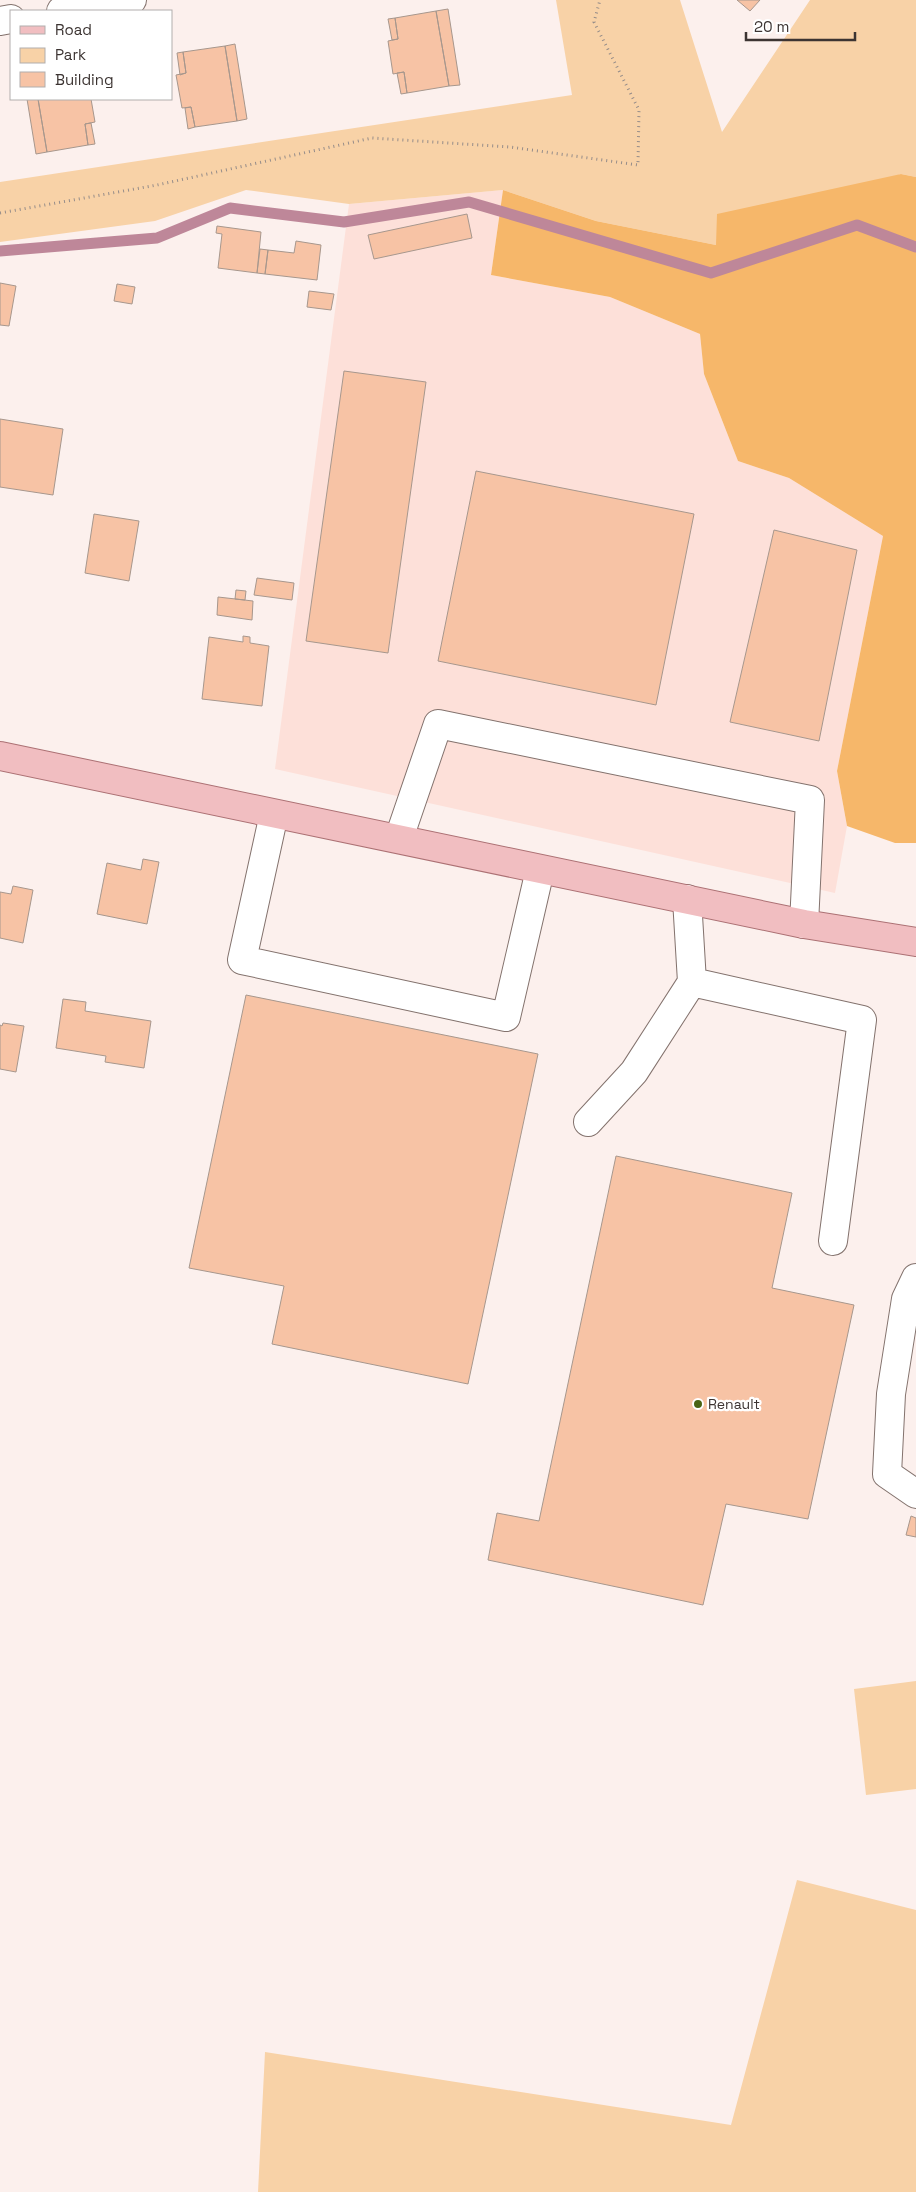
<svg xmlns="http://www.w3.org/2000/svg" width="916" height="2192" font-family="'Space Grotesk',sans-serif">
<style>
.built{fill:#fde0d9}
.green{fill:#f8d2a7}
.forest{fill:#f6b76a}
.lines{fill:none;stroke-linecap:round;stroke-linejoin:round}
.stream{stroke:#be8799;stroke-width:11}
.building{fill:#f7c3a5;stroke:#a7978d}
.minor-casing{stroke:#83726d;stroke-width:30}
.major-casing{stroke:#ac7174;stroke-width:30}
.path{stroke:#958c89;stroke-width:3;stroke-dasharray:1 4;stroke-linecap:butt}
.minor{stroke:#fff;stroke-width:28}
.major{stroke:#f1bec1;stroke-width:28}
.poi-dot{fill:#496314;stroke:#fff;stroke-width:2}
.labels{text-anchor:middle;stroke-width:4.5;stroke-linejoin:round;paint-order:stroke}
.poi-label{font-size:14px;fill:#3c3432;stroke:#fff;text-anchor:start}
</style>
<rect width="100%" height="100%" fill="#fcf0ed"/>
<path class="built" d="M503,190L491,275L610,297L700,334L704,374L738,461L789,478L883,536L837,771L847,826L835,893L275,769L349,204Z"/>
<path class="green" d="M556,0H680L722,132L810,0H916V177L901,174L716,245L596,221L503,190L349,204L246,190L155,221L0,242V182L572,95Z
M916,1681V1789L866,1795L854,1689Z
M797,1880L916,1910V2192H258L265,2052L731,2125Z"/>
<path class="forest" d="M901,174L916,177V843H895L847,826L837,771L883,536L789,478L738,461L704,374L700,334L610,297L491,275L503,190L596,221L716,245L717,214Z"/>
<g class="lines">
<path class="stream" d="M0,251L157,238L230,208L344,222L469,202L711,273L857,225L916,247"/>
</g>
<path class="building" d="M737,0H760L750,11Z
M448,9L460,85L449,86L436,11Z
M436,11L449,86L407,93L404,72L393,74L388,41L398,39L395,18Z
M395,18L398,39L392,40L388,19Z
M235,44L247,119L237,121L225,46Z
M225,46L237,121L195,127L191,107L182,108L176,75L186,73L183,52Z
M183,52L186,73L180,75L177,53Z
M404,72L407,93L401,94L397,73Z
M27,99H38L47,152L36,154Z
M38,99H91L95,122L85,124L88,145L47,152Z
M191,107L195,127L188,129L185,108Z
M91,123L95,144L88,145L85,124Z
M467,214L472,238L374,259L368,235Z
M217,226L261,232L257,273L218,268L222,234L216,233Z
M296,241L321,245L317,280L265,274L268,250L294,253Z
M260,249L268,250L265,274L257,273Z
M0,283L16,286L9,326L0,325Z
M117,284L135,287L132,304L114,301Z
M309,291L334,294L331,310L307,307Z
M344,371L426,382L388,653L306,641Z
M0,419L63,429L53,495L0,487Z
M476,471L694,514L656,705L438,661Z
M94,514L139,521L129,581L85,573Z
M774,530L857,550L819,741L730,722Z
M257,578L294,583L292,600L254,595Z
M236,590L246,591L245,600L235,599Z
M218,597L253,601L252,620L217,615Z
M243,636L250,637V643L269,646L262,706L202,699L209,637L243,642Z
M143,859L159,862L147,924L97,914L107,863L141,870Z
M13,886L33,890L23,943L0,938V892L11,894Z
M246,995L538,1054L468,1384L272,1344L284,1286L189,1268Z
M63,999L86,1002L85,1011L151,1021L144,1068L105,1062L106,1056L56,1048Z
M3,1023L24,1026L16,1072L0,1069V1025L2,1026Z
M616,1156L792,1193L772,1288L854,1305L808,1519L726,1504L703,1605L488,1560L497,1513L539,1521Z
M911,1516L916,1518V1537L906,1535Z"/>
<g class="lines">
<defs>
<path id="minor" d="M61,11L132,0
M0,21L11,19
M274,814L242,960L506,1017L540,870
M399,838L438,724L810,800L804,924
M692,982L862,1020L833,1241
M588,1122L634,1072L692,982L687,899
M916,1278L906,1299L891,1394L887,1474L916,1494"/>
<path id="major" d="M0,756L804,924L916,942"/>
</defs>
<use href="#minor" class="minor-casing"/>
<use href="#major" class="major-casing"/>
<path class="path" d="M0,213L157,185L372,138L510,147L638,165L639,110L594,22L600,0"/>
<use href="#minor" class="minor"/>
<use href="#major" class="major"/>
</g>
<circle class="poi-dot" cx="698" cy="1404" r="5"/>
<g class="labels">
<g class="poi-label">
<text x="708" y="1409">Renault</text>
</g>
</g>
<rect x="10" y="10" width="162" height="90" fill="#ffffff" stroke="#b1aead"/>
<rect x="20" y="26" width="25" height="8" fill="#f1bec1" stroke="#b1aead"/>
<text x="55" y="35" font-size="15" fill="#3c3432">Road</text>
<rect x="20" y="48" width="25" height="15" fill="#f8d2a7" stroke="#b1aead"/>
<text x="55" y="60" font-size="15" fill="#3c3432">Park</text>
<rect x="20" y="72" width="25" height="15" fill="#f7c3a5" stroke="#b1aead"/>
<text x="55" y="85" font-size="15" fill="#3c3432">Building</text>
<path d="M746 32v8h109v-8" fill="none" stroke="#3c3432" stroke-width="2.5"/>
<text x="754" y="32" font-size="15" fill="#3c3432" stroke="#ffffff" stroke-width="4" paint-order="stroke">20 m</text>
</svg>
